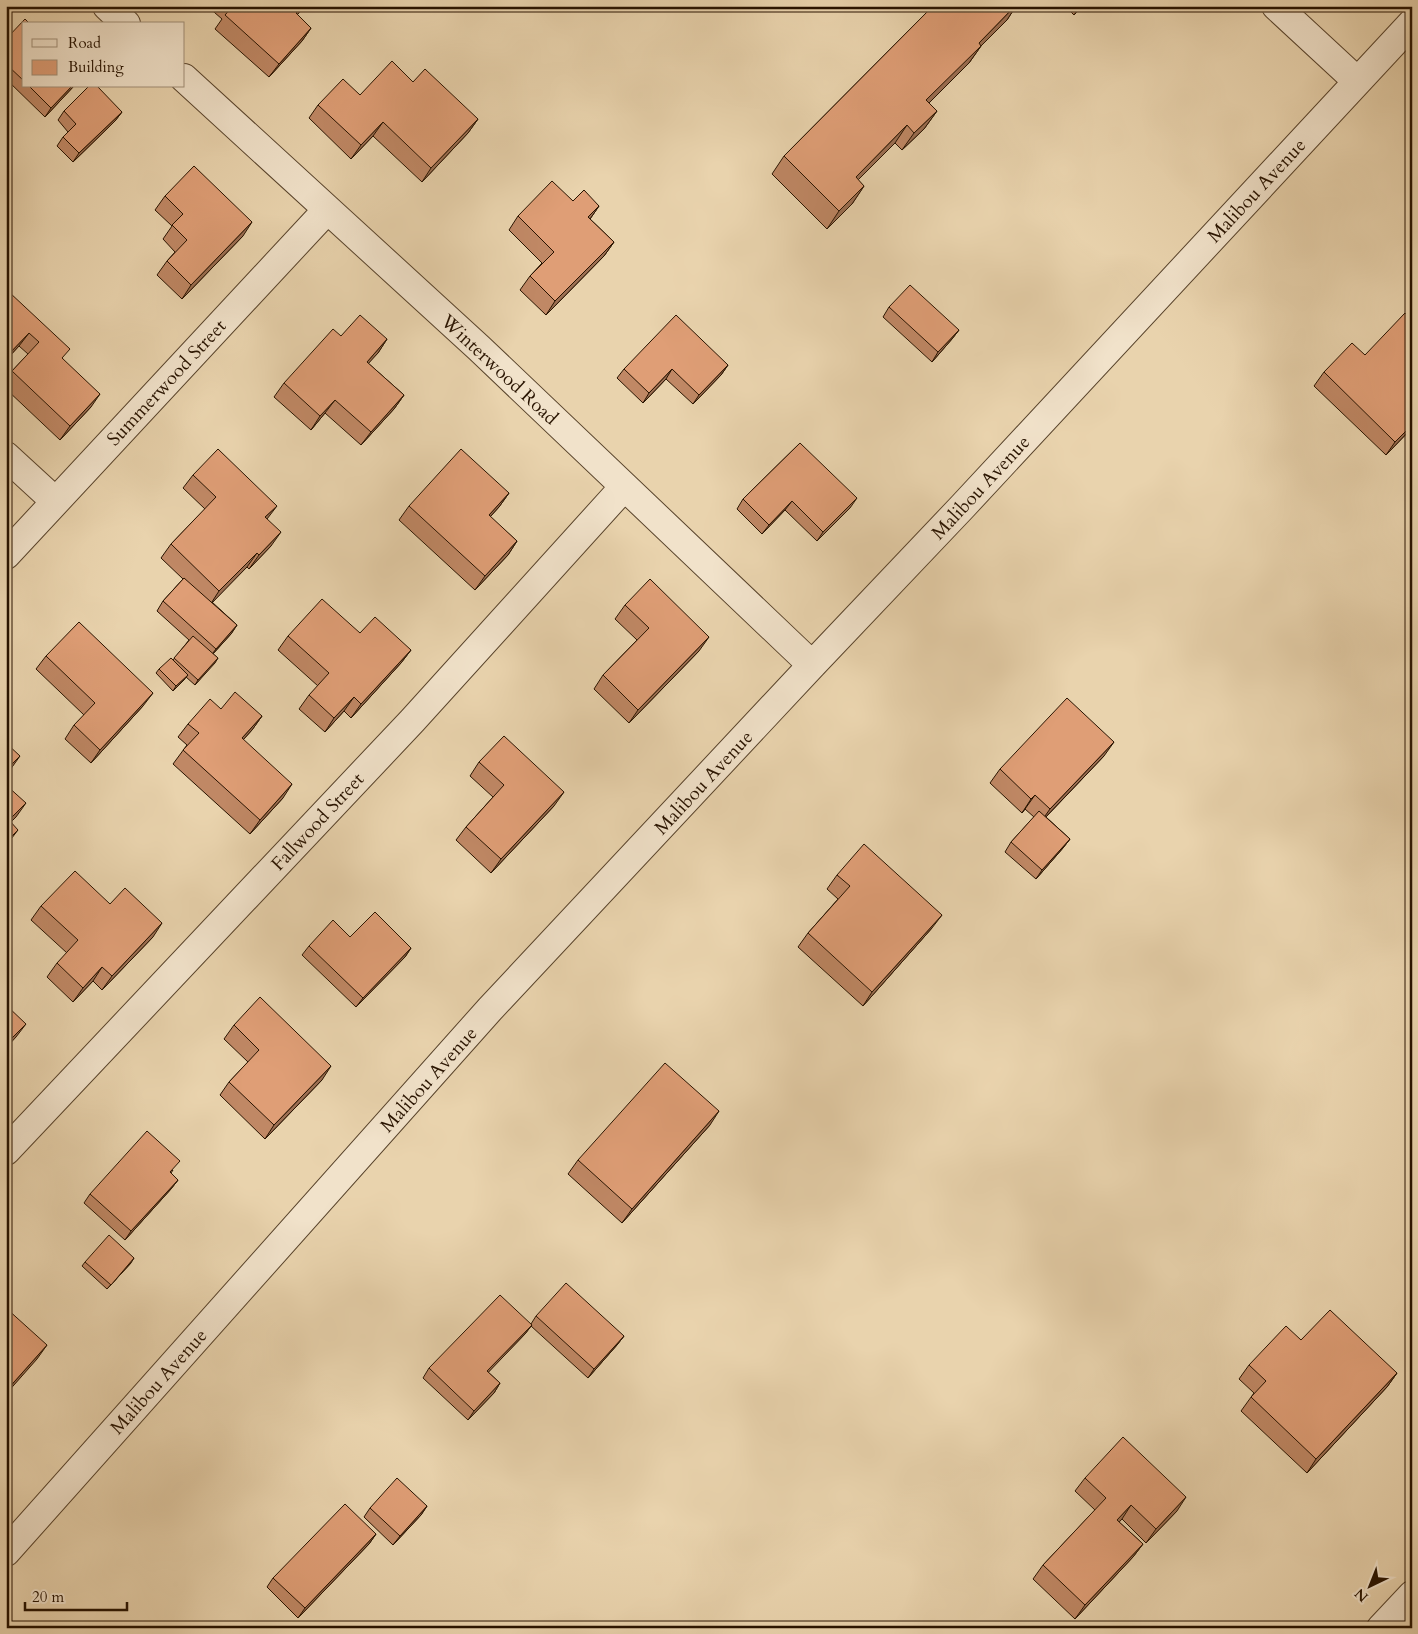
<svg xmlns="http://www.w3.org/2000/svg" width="1418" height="1634" font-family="Cardo,serif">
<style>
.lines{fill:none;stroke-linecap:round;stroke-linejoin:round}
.minor-casing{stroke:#58432b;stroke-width:30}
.minor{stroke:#f1e2ca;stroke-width:28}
.wall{fill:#c08865;stroke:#281300}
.shaded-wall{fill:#9c6f53;stroke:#281300}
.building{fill:#df9e76;stroke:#281300}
.labels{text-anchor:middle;stroke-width:4;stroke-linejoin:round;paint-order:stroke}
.street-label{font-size:19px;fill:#281300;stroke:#f1e2ca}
</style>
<rect width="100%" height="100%" fill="#e9d3ad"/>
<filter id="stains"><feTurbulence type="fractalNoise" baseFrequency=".004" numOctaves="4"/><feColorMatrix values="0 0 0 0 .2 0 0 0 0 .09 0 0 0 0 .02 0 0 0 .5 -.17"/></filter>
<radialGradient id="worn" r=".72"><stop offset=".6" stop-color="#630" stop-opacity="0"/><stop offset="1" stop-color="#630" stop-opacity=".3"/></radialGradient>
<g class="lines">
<defs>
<path id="minor" d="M107,6L126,24
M1276,6L1357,81
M184,78L479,348L812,665
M6,456L55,501
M6,555L327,210
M6,1151L412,721L624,487
M6,1552L490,1009L812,665L963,506L1412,23
M1381,1628L1412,1595"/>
</defs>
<use href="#minor" class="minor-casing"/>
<use href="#minor" class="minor"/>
</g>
<path class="wall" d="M207,6H305L297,15L311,28L302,41L269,77L215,29L222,19Z
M933,6H1016L1007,20L981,46L969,63L929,103L937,111L924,129L902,150L895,143L858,180L864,186L852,204L827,229L772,174L784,156Z
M1065,6H1083L1074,15Z
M24,24V86H74L45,117L6,79V39Z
M413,82L478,119L468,133L422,182L373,136L351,159L309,118L318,105Z
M64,111L122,112L115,121L73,162L57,146L63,137L68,132L58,120Z
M165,196L243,236L182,299L157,275L167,261L175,252L163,239L172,226L155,210Z
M573,201L599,206L590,219L614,242L604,256L546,315L520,290L530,276L542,263L509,230L518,216Z
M6,296L63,359L91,407L60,440L6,389V379L12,371L28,354L19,346L6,360Z
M889,307L959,330L952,339L932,362L883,317Z
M341,336L387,339L378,353L368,363L404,395L394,409L361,445L325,413L311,430L274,397L284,383Z
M1365,355L1412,428L1386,455L1314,386L1324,372Z
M728,365L721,375L693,404L666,379L643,403L617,378L624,369Z
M800,443L850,508L817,541L785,510L762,534L737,509L743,499Z
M193,475L267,519L271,546L249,569L247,567L212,602L237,625L231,634L213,654L218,658L195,685L186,677L173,691L156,673L159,669L173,660L189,640L157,611L163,601L183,579L161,558L171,544L205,509L183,488Z
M509,493L499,507L490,517L517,541L508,555L475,590L399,520L409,506Z
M625,605L699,651L629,723L594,689L603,675L637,640L615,619Z
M360,633L411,650L401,663L351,718L344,711L325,732L299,709L309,695L318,686L278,650L288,636Z
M46,656L143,706L91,763L65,739L74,725L84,715L36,669Z
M221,709L262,716L252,730L243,740L283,798L250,834L173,764L187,745L178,737L188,724Z
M1104,756L1046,817L1070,839L1063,848L1036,879L1005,852L1011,842L1034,817L1025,809L1022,813L990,783L1000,769Z
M479,762L554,806L491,873L456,840L466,827L493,797L470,776Z
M837,875L932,928L863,1006L798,947L808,933L838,899L827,889Z
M110,904L153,937L102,990L93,981L73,1002L47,977L57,963L67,953L31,920L41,906Z
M350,937L411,948L405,957L356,1007L302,955L309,946Z
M234,1025L322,1080L265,1139L220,1095L229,1082L248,1062L224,1039Z
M710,1125L622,1223L568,1174L578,1160Z
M173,1170L171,1173L178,1180L171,1189L125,1240L84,1203L90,1194Z
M85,1262L131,1263L107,1289L82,1266Z
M536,1316L624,1336L617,1345L588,1378L531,1326L525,1334L488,1372L500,1383L494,1393L468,1420L423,1378L429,1368L531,1324Z
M1249,1365L1397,1373L1387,1387L1307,1473L1241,1411L1254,1393L1239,1379Z
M1085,1478L1177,1511L1146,1543L1122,1519L1119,1522L1143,1544L1133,1557L1075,1619L1033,1579L1043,1565L1095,1510L1075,1491Z
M427,1506L421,1515L393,1545L364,1517L370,1508Z
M376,1534L369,1544L298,1618L267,1587L273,1578Z"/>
<path class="shaded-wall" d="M302,6H305L286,27L296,13Z
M1015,6H1016L1007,20L981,46L969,63L914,118L926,100L979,43Z
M1080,6H1083L1074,15Z
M311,28L302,41L269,77L279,64Z
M72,86H74L45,117L51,108Z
M937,111L924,129L902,150L914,133Z
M122,112L115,121L73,162L79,153Z
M478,119L468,133L422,182L431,168Z
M383,122L373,136L351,159L361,145Z
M907,125L895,143L843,195L856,177Z
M864,186L852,204L827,229L839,211Z
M599,206L590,219L588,217Z
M252,222L243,236L182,299L191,285Z
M614,242L604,256L546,315L555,301Z
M959,330L952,339L932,362L938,352Z
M29,333L19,346L6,360V357Z
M387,339L378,353L357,376L367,362Z
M728,365L721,375L693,404L699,395Z
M672,369L666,379L643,403L649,393Z
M100,394L91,407L60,440L70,426Z
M404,395L394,409L361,445L371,432Z
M335,400L325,413L311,430L320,416Z
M1412,425V428L1386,455L1395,442Z
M509,493L499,507L479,529L489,515Z
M857,498L850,508L817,541L823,532Z
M792,501L785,510L762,534L769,525Z
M277,506L267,519L265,517Z
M281,532L271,546L249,569L259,555Z
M517,541L508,555L475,590L485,576Z
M257,553L247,567L210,605L219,591Z
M237,625L231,634L209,658L216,649Z
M709,637L699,651L629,723L638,710Z
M411,650L401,663L351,718L361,704Z
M218,658L215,663L195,685L198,680Z
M188,675L184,680L173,691L176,686Z
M153,693L143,706L91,763L100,750Z
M354,697L344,711L325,732L334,718Z
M262,716L252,730L232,752L242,738Z
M1114,742L1104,756L1040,823L1050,809Z
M20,756L10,770L6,774V770Z
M292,784L283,798L250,834L260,820Z
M564,792L554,806L491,873L501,859Z
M1035,795L1025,809L1022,813L1031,799Z
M26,803L16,817L6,827L9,820Z
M18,830L8,843L6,846V842Z
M1070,839L1063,848L1036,879L1042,870Z
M942,915L932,928L863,1006L872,992Z
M162,923L153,937L102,990L112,976Z
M411,948L405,957L356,1007L363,998Z
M102,967L93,981L73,1002L83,988Z
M26,1024L16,1037L6,1048V1044Z
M331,1066L322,1080L265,1139L274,1125Z
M719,1111L710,1125L622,1223L632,1209Z
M178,1180L171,1189L125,1240L131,1231Z
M134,1258L131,1263L107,1289L111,1285Z
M532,1325L525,1334L481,1380L487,1371Z
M624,1336L617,1345L588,1378L594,1369Z
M47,1345L37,1359L6,1394V1391Z
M1397,1373L1387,1387L1307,1473L1316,1459Z
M500,1383L494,1393L468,1420L474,1411Z
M1186,1497L1177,1511L1146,1543L1156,1529Z
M1131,1505L1122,1519L1108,1534L1117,1520Z
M427,1506L421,1515L393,1545L400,1536Z
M376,1534L369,1544L298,1618L305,1608Z
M1143,1544L1133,1557L1075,1619L1085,1605Z"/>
<path class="building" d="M232,6H302L296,13L311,28L279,64L225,15L232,7Z
M933,6H1015L979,43L981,46L926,100L937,111L914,133L907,125L856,177L864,186L839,211L784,156Z
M25,19L30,24H24V81L6,64V39Z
M392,61L413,82L425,69L478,119L431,168L383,122L361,145L318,105L343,79L360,95Z
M29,86H72L51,108Z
M89,86H97L122,112L79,153L63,137L76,124L64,111Z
M194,166L252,222L191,285L167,261L187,240L172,225L183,214L165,196Z
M552,181L573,201L584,190L599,206L588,217L614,242L555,301L530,276L554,252L518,216Z
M910,285L959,330L938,352L889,307Z
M9,292L70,349L62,358L100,394L70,426L12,371L39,342L29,333L6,357V296Z
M1405,313L1412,320V425L1395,442L1324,372L1352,343L1365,355Z
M360,315L387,339L367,362L404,395L371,432L335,400L320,416L284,383L333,329L341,336Z
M676,315L728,365L699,395L672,369L649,393L624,369Z
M800,443L857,498L823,532L792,501L769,525L743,499Z
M218,449L277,506L265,517L281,532L259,555L257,553L219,591L171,544L216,497L193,475Z
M461,449L509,493L489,515L517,541L485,576L409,506Z
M184,578L237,625L216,649L163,601Z
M650,579L709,637L638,710L603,675L649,628L625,605Z
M322,599L360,633L375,617L411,650L361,704L354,697L334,718L309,695L329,673L288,636Z
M79,622L153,693L100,750L74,725L95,703L46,656Z
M193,636L218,658L198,680L174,658Z
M171,658L188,675L176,686L159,669Z
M235,692L262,716L242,738L292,784L260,820L183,750L199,733L188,724L210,699L221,709Z
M1067,698L1114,742L1050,809L1035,795L1031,799L1000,769Z
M504,736L564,792L501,859L466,827L504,785L479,762Z
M6,743L20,756L6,770Z
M6,785L26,803L9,820L18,830L6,842Z
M1039,811L1070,839L1042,870L1011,842Z
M864,844L942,915L872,992L808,933L850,886L837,875Z
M75,871L110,904L125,888L162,923L112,976L102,967L83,988L57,963L78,940L41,906Z
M375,912L411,948L363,998L309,946L333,920L350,937Z
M260,997L331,1066L274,1125L229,1082L259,1050L234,1025Z
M6,1005L26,1024L6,1044Z
M665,1063L719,1111L632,1209L578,1160Z
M147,1131L180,1161L170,1172L178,1180L131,1231L90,1194Z
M109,1235L134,1258L111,1285L85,1262Z
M566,1283L624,1336L594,1369L536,1316Z
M500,1295L532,1325L487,1371L500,1383L474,1411L429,1368Z
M6,1308L47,1345L6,1391Z
M1330,1310L1397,1373L1316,1459L1251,1397L1266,1381L1249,1365L1286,1326L1301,1340Z
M1123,1437L1186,1497L1156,1529L1131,1505L1117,1520L1143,1544L1085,1605L1043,1565L1106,1498L1085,1478Z
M397,1478L427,1506L400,1536L370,1508Z
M345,1504L376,1534L305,1608L273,1578Z"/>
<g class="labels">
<g class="street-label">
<text transform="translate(1256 190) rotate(-47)" y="7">Malibou Avenue</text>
<text transform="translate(500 369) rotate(43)" y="7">Winterwood Road</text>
<text transform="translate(166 382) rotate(-47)" y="7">Summerwood Street</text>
<text transform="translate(980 487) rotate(-47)" y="7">Malibou Avenue</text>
<text transform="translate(703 782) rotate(-47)" y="7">Malibou Avenue</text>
<text transform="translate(317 821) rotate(-47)" y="7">Fallwood Street</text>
<text transform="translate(428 1079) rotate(-48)" y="7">Malibou Avenue</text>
<text transform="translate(158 1381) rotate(-48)" y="7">Malibou Avenue</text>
</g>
</g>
<rect width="1418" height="1634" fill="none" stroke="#e9d3ad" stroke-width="25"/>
<rect x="8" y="8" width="1403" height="1619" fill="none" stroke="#281300" stroke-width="2.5"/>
<rect x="12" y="12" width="1393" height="1609" fill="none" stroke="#281300"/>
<rect x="22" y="22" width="162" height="65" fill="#f1e2ca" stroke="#a18f79"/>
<rect x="32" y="39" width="25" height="8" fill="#f1e2ca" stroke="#a18f79"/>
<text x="68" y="48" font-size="15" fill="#281300">Road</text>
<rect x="32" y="60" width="25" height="15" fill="#df9e76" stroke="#a18f79"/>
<text x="68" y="72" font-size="15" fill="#281300">Building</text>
<g transform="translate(1370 1586) rotate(223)" stroke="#f1e2ca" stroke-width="4" paint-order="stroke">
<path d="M0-4L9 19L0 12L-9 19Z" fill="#281300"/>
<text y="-8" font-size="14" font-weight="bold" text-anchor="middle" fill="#281300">N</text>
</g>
<path d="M25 1602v8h102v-8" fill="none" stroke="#281300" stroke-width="2.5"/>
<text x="32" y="1602" font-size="15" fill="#281300" stroke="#f1e2ca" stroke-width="4" paint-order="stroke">20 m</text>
<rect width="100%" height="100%" filter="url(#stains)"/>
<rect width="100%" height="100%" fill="url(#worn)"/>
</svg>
